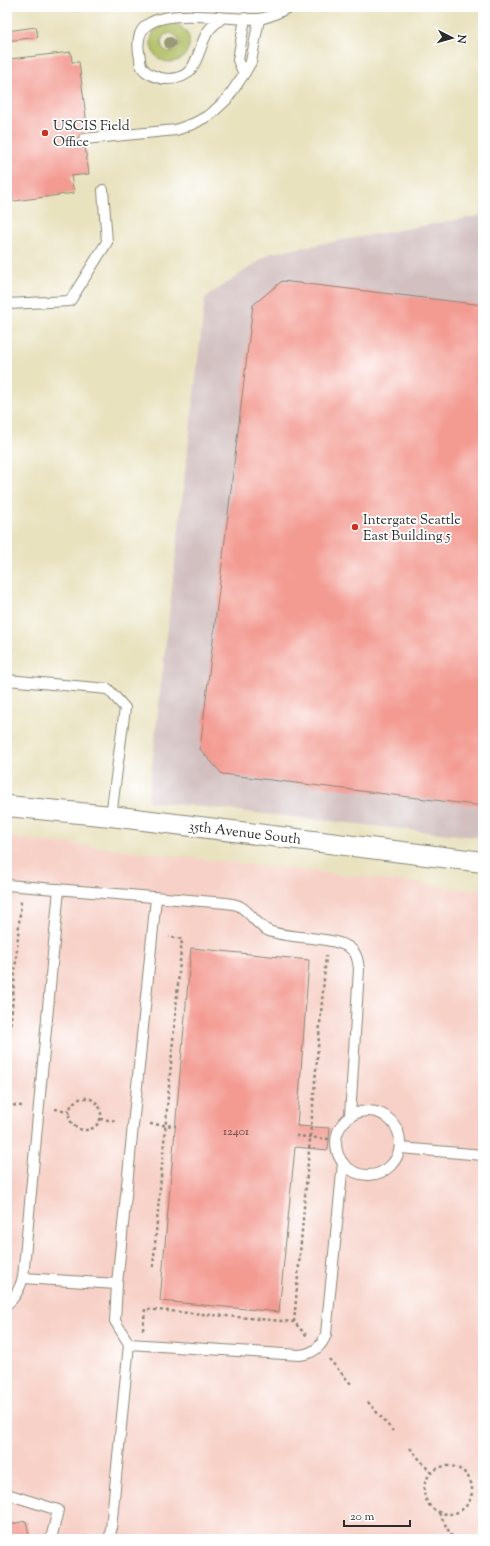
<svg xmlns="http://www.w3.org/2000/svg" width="490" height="1546" font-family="'Sorts Mill Goudy',serif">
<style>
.built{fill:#f7d1c8}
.industrial{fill:#d2bfc0}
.green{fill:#adbb5d;stroke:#6c7344;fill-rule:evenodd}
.building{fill:#f39a91}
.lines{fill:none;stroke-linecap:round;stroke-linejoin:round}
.lane-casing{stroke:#8a8675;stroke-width:12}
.street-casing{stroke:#8a8675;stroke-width:22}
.path{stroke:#8a8675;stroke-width:2.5;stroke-dasharray:3 3;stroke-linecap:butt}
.lane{stroke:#fff;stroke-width:10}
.street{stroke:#fff;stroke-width:20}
.tree{fill:#997}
.poi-dot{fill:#c8321e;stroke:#fff;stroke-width:1.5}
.labels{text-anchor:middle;stroke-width:3.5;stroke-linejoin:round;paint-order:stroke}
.number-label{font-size:12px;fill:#5d4744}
.poi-label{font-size:14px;fill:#2b2b2b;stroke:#fff;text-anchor:start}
.street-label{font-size:14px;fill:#2b2b2b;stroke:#fff}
</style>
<rect width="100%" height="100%" fill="#fff"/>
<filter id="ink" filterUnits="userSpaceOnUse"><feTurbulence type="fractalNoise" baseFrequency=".025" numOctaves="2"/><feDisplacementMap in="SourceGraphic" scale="8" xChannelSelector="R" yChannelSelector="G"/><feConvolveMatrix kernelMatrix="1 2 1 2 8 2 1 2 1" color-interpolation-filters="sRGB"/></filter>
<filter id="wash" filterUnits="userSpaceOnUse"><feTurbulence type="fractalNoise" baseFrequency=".012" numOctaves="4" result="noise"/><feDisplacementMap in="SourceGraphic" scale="16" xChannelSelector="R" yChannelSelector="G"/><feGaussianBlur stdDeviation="0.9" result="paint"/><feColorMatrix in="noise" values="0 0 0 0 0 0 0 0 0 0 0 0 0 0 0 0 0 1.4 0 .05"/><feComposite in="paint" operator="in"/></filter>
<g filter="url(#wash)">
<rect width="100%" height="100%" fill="#e9e2bf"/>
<path class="built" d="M7,837L483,891V1514L482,1524L474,1539H7Z"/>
<path class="industrial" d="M483,215V838L148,801L205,298L271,253Z"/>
<path class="green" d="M172,23C185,26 194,38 187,51C185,56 181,60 176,61C148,69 139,24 172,23ZM171,33L177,37L180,44L176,50L169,52L163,49L161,42L164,35Z"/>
<g id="blocks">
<path class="building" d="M36,27L38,37L7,41V31Z
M71,52L72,62H79L87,125L82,126L89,174L71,176L74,193L7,202V55H9L10,59Z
M282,281L483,305V806L222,774L200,749L253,305Z
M191,948L309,960L297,1126L330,1128L328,1150L295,1147L279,1312L160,1301Z
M26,1521L30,1539H7V1525Z"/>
</g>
</g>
<g filter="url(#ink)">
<use href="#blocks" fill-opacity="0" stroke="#8a8675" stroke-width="1"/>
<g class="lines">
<defs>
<path id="lane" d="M222,18C217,22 210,27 207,33C196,53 198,79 168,79C159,79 146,74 142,67C140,64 140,60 140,58C137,45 137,30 150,23C172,9 230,20 258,19C269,18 280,12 289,7
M245,18L238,60L244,74L251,62L259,19
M84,139L176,130L195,123L211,114L227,99L244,74
M7,304L70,301L107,242L103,190
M7,680L108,689L125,708L111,816
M7,885L226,903C231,904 237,904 241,907C252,914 257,926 269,931C290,940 342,935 354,952C358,957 358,963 359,969L350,1116
M336 1143a32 32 0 1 1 64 0a32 32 0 1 1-64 0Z
M401,1148L483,1155
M23,1278L59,889
M117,1284L156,898
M7,1304C16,1297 20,1288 23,1278L117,1284L115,1321L129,1344
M7,1494L58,1510L51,1539
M110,1539L129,1344L299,1355C312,1354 322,1347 326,1334L343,1163"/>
<path id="street" d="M7,806L111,816L483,862"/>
</defs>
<use href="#lane" class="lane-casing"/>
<use href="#street" class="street-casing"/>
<path class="path" d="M7,1066L21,901
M69 1114a16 16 0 1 1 32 0a16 16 0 1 1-32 0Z
M7,1105L24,1106
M55,1109L70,1111
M100,1119L118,1121
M150,1124L176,1126
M296,1136L329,1139
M153,1267L182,939L169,937
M294,1322L326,956
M143,1330L145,1309L294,1322L307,1336
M329,1359L351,1384
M368,1402L393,1431
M410,1448L431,1473
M424 1490a24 24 0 1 1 48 0a24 24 0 1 1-48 0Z
M439,1513L453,1539"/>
<use href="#lane" class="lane"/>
<use href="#street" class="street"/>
</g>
<circle class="tree" cx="170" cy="43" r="6"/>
</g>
<g class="poi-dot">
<circle cx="45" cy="133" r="4"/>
<circle cx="355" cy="527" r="4"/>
</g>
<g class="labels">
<g class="number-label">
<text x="236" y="1135">12401</text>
</g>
<g class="poi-label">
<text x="53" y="130">USCIS Field<tspan x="53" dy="16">Office</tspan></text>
<text x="363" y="524">Intergate Seattle<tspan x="363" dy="16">East Building 5</tspan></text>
</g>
<g class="street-label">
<text transform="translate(245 832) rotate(7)" y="5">35th Avenue South</text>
</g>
</g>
<rect width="490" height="1546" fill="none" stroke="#fff" stroke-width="24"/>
<g transform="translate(452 38) rotate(96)" stroke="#ffffff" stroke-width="3" paint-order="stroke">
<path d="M0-3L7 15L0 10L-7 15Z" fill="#2b2b2b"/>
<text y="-6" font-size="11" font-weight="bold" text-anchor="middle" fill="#2b2b2b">N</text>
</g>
<path d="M344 1520v6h66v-6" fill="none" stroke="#2b2b2b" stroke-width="2"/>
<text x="350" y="1520" font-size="12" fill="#2b2b2b" stroke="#ffffff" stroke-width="3" paint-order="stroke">20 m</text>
</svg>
